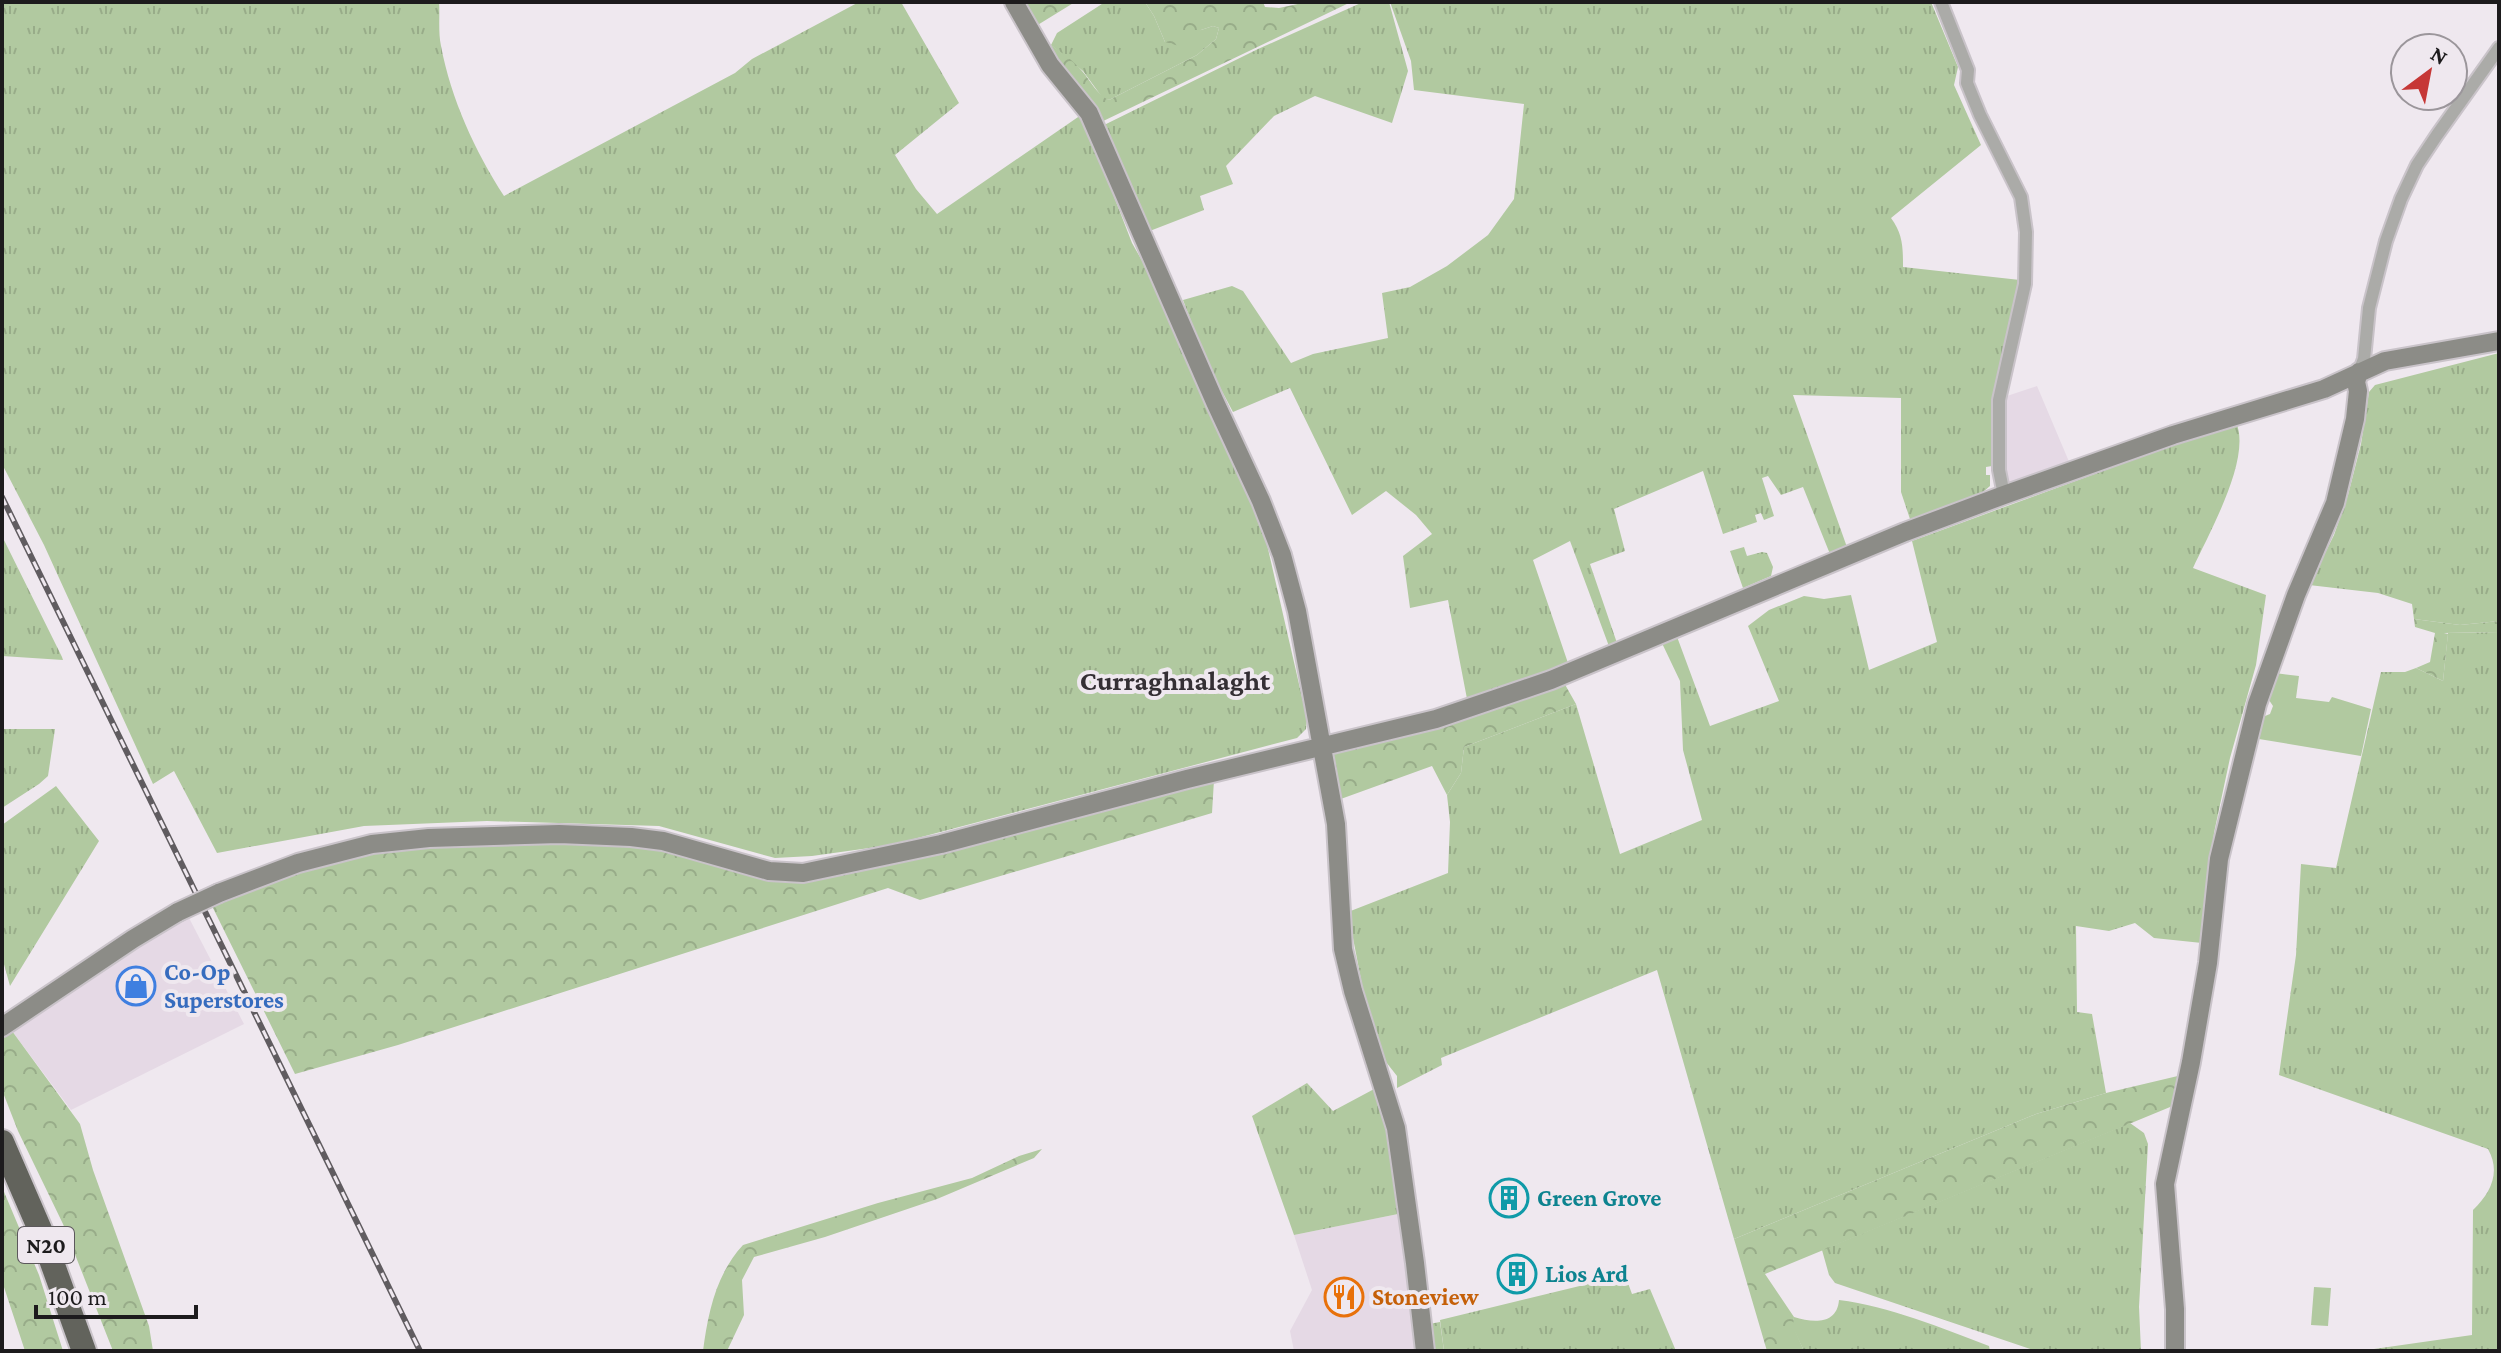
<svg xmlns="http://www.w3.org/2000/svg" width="2501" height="1353" font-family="'Crimson Pro',serif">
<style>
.built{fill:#e5d9e5}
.grass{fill:url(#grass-tufts)}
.forest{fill:url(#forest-crowns)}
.green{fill:#b1c9a0}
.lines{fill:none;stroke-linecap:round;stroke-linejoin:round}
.street-casing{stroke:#c9c3c9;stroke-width:16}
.secondary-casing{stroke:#c9c3c9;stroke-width:22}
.highway-casing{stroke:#c9c3c9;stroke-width:28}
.street{stroke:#ababa8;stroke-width:12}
.secondary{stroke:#8c8c87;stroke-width:18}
.highway{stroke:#62635c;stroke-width:24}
.rail-casing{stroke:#605c60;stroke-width:6}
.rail{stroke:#efe8ef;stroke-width:3;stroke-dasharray:9;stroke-linecap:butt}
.secondary-bridge-casing{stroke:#c9c3c9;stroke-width:22;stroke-linecap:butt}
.secondary-bridge{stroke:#8c8c87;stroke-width:18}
.labels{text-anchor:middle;stroke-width:8;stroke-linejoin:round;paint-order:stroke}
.shield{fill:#efe8ef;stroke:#5c585c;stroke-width:2}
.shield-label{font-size:22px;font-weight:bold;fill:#1d1b1d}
.shop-label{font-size:24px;font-weight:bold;fill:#366cbe;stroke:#efe8ef;text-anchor:start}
.culture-label{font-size:24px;font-weight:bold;fill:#0d838f;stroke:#efe8ef;text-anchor:start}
.food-label{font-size:24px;font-weight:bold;fill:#c56008;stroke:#efe8ef;text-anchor:start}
.quarter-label{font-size:28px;font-weight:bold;fill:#342f34;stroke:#efe8ef}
</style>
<defs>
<pattern id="grass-tufts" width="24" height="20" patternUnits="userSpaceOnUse" patternTransform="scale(2)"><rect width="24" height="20" fill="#b1c9a0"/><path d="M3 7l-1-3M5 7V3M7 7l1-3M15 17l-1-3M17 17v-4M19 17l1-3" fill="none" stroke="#98ac89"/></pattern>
<pattern id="forest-crowns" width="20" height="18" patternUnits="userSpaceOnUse" patternTransform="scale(2)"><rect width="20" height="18" fill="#b1c9a0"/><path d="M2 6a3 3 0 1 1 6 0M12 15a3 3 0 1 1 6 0" fill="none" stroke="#98ac89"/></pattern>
</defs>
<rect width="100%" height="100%" fill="#efe8ef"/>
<path class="built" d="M2037,386L2070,464L2011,487L2003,466L2007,396Z
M188,916L244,1024L71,1110L12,1031Z
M1398,1214L1421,1351H1294L1290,1331L1312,1290L1294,1235Z"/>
<path class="grass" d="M2,2H439C440,16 438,32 441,46C451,99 475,151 504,196L735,73L752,59L859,2H901L959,103L895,155L916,189L937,214L1081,115L1084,119L1132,243L1166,303L1263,527L1307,719L1306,729L1297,738L891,845L812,856L775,858L659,826L487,821L364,826L217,853L174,771L153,784L44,545L2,464Z
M1105,2H1145L1154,16L1165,42L1213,26L1219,28L1216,39L1197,55L1109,100L1102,97L1083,71L1051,45L1057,33Z
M1363,2H1389L1408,71L1392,123L1315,96L1274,116L1226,166L1233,184L1200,196L1204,210L1142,234L1096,129L1258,49Z
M1390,2H1931L1958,67L1954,85L1981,145L1891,218C1903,234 1903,248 1903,267L2020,280C2005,344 1989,400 1992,466L1986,467V475H1990V486L1983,492L1911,522L1901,492V398L1793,395L1848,550L1832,559L1803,487L1781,495L1768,476L1762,478L1774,516L1764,520L1761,513L1755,515L1757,522L1723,534L1703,471L1614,509L1625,551L1590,564L1618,646L1610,649L1570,541L1533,560L1569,666L1468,704L1448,600L1410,608L1403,556L1432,534L1416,515L1386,491L1352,515L1290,388L1233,412L1207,363L1183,300L1232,286L1243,291L1291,363L1313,354L1388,338L1382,293L1410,287L1447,266L1488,235L1514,199L1524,104L1414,90L1411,61Z
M2499,353V621L2460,625L2414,619L2412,604L2378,593L2309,585L2334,535L2348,495L2361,444L2369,392L2375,385Z
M2236,422C2252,458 2209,533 2193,568L2266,595L2256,665L2230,758L2214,833L2202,943L2154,938L2135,923L2109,931L2076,926L2077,1012L2092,1014L2106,1093L2036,1114L1734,1239L1657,970L1441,1058L1442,1065L1397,1088V1076L1386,1062L1363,990L1348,912L1448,873L1450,822L1447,795L1461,773L1464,747L1576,704L1620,854L1702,820L1683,750L1680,681L1660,639L1676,634L1710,726L1779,701L1748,626L1769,610L1804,596L1824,599L1851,595L1869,670L1937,642L1912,541Z
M2,536L62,657L63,660L2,656Z
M1744,547L1747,556L1762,552L1767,553L1773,567L1771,576L1743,588L1730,551Z
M2499,632V1351H2360L2472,1335L2473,1210C2491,1193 2501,1172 2488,1149L2279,1075L2296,955L2301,864L2336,868L2381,672H2405L2416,668L2443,681L2448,633Z
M2,729H55L48,776L39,784L2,808Z
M56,786L99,841L10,986L2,957V825Z
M1307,1083L1333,1111L1376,1088L1389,1131L1398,1214L1294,1235L1252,1116Z
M2130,1123L2144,1133L2148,1144L2139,1307L2141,1351H2036L1835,1283L1829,1275L1822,1250Z
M1625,1275L1632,1294L1650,1289L1676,1351H1444L1440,1320Z
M1839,1300C1889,1306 1941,1328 1989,1346L1990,1351H1804L1792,1326L1794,1317C1813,1323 1837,1325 1839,1300Z"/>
<path class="forest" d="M1021,2H1075L1036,26Z
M1145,2H1263L1265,7L1279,8L1307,2H1351L1097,124L1045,48L1051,45C1062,53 1073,60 1082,71C1091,81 1096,94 1109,100L1197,55L1216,39L1219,28L1213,26L1201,30L1194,45L1179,46L1165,42L1154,16Z
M2414,619L2460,625L2499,621V632L2444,633L2448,634L2443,681L2416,668L2430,662L2435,633L2415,627Z
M1563,681L1576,704L1464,747L1461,773L1447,795L1432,766L1338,800L1331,752Z
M1214,780L1212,813L920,900L888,888L398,1045L295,1074L212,906L247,888L351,856L409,845L588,840L658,845L770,878Z
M12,1031L80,1124L93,1170L149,1326L153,1351H113L63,1224L18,1131L2,1090V1038Z
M2182,1075L2175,1105L1765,1274L1794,1317L1793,1326L1804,1351H1767L1734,1239L2036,1114L2106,1093Z
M1042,1149L1034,1158L937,1199L825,1237L754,1257L742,1280L744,1315L727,1351H703C708,1313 716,1274 743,1245L878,1203L972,1178L1019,1156Z
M2,1187L39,1275L63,1351H25L2,1281Z
M1440,1322L1444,1351H1432L1429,1324Z"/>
<path class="green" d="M2275,673L2299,676L2296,698L2329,702L2332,697L2371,709L2361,756L2259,739L2260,718L2270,714L2273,706L2267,697Z
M2314,1287L2331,1288L2328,1326L2311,1325Z"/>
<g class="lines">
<defs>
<path id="street" d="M1941,2L1968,70L1967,83L1980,115L2021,197L2026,232L2025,284L1999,400V470L2004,495
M2359,372L2364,359L2369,308L2386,241L2401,199L2417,165L2437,135L2499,48"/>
<path id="secondary" d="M1014,2L1050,65L1089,113L1215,402L1261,501L1282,555L1297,611L1336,824L1343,949L1353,991L1396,1128L1415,1263L1425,1351
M219,893L298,863L372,844L429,838L559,834L631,837L663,841L769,871L803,873L941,844L1187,779L1436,719L1551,680L1905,532L2004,495L2173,435L2324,389L2385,361L2499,341
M2,1027L133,939L178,912
M2175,1351V1309L2165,1184L2191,1062L2208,963L2219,859L2257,704L2296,595L2335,503L2355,419L2358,391L2356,382L2359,372"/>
<path id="highway" d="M2,1142L41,1232L84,1351"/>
</defs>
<use href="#street" class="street-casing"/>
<use href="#secondary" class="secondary-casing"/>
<use href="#highway" class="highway-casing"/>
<use href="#street" class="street"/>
<use href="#secondary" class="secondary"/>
<use href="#highway" class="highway"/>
<defs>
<path id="rail" d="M2,497L420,1351"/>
</defs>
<use href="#rail" class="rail-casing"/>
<use href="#rail" class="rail"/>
<defs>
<path id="secondary-bridge" d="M178,912L219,893"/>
</defs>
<use href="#secondary-bridge" class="secondary-bridge-casing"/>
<use href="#secondary-bridge" class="secondary-bridge"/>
</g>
<defs>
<symbol id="shop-ring" viewBox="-11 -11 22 22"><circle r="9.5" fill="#efe8ef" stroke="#3f7fe0" stroke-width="1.5"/><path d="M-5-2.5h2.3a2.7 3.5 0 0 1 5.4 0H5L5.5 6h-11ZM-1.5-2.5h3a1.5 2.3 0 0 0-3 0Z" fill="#3f7fe0"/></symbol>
<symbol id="building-ring" viewBox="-11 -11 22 22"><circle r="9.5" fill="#efe8ef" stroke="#0f9aa8" stroke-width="1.5"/><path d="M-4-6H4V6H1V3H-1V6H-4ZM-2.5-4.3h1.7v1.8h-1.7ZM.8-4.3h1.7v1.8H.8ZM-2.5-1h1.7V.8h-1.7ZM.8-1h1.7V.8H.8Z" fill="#0f9aa8"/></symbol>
<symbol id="restaurant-ring" viewBox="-11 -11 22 22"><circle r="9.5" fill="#efe8ef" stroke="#e8710a" stroke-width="1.5"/><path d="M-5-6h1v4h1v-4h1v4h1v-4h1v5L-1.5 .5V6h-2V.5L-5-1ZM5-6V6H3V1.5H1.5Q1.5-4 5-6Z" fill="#e8710a"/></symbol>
</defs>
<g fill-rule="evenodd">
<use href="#shop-ring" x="114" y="964" width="44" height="44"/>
<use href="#building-ring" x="1487" y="1176" width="44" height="44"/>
<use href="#building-ring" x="1495" y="1252" width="44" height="44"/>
<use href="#restaurant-ring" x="1322" y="1275" width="44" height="44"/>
</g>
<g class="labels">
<rect class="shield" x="18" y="1227" width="56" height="36" rx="6"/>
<g class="shield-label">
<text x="46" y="1253">N20</text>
</g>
<g class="shop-label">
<text x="164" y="980">Co-Op<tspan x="164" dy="28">Superstores</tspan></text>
</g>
<g class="culture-label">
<text x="1537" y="1206">Green Grove</text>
<text x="1545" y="1282">Lios Ard</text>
</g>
<g class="food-label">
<text x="1372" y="1305">Stoneview</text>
</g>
<g class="quarter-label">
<text x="1175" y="690">Curraghnalaght</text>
</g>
</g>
<rect width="2501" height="1353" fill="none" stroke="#1d1b1d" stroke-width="8"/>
<g transform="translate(2429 72) rotate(32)"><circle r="38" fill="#efe8ef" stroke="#9b969b" stroke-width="2"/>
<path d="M0-6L14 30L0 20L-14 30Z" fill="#c63736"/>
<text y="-12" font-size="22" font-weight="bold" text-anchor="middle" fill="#1d1b1d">N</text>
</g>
<path d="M36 1305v12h160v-12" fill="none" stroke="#1d1b1d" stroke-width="4"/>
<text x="48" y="1305" font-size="24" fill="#1d1b1d" stroke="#efe8ef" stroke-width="6" paint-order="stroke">100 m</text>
</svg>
